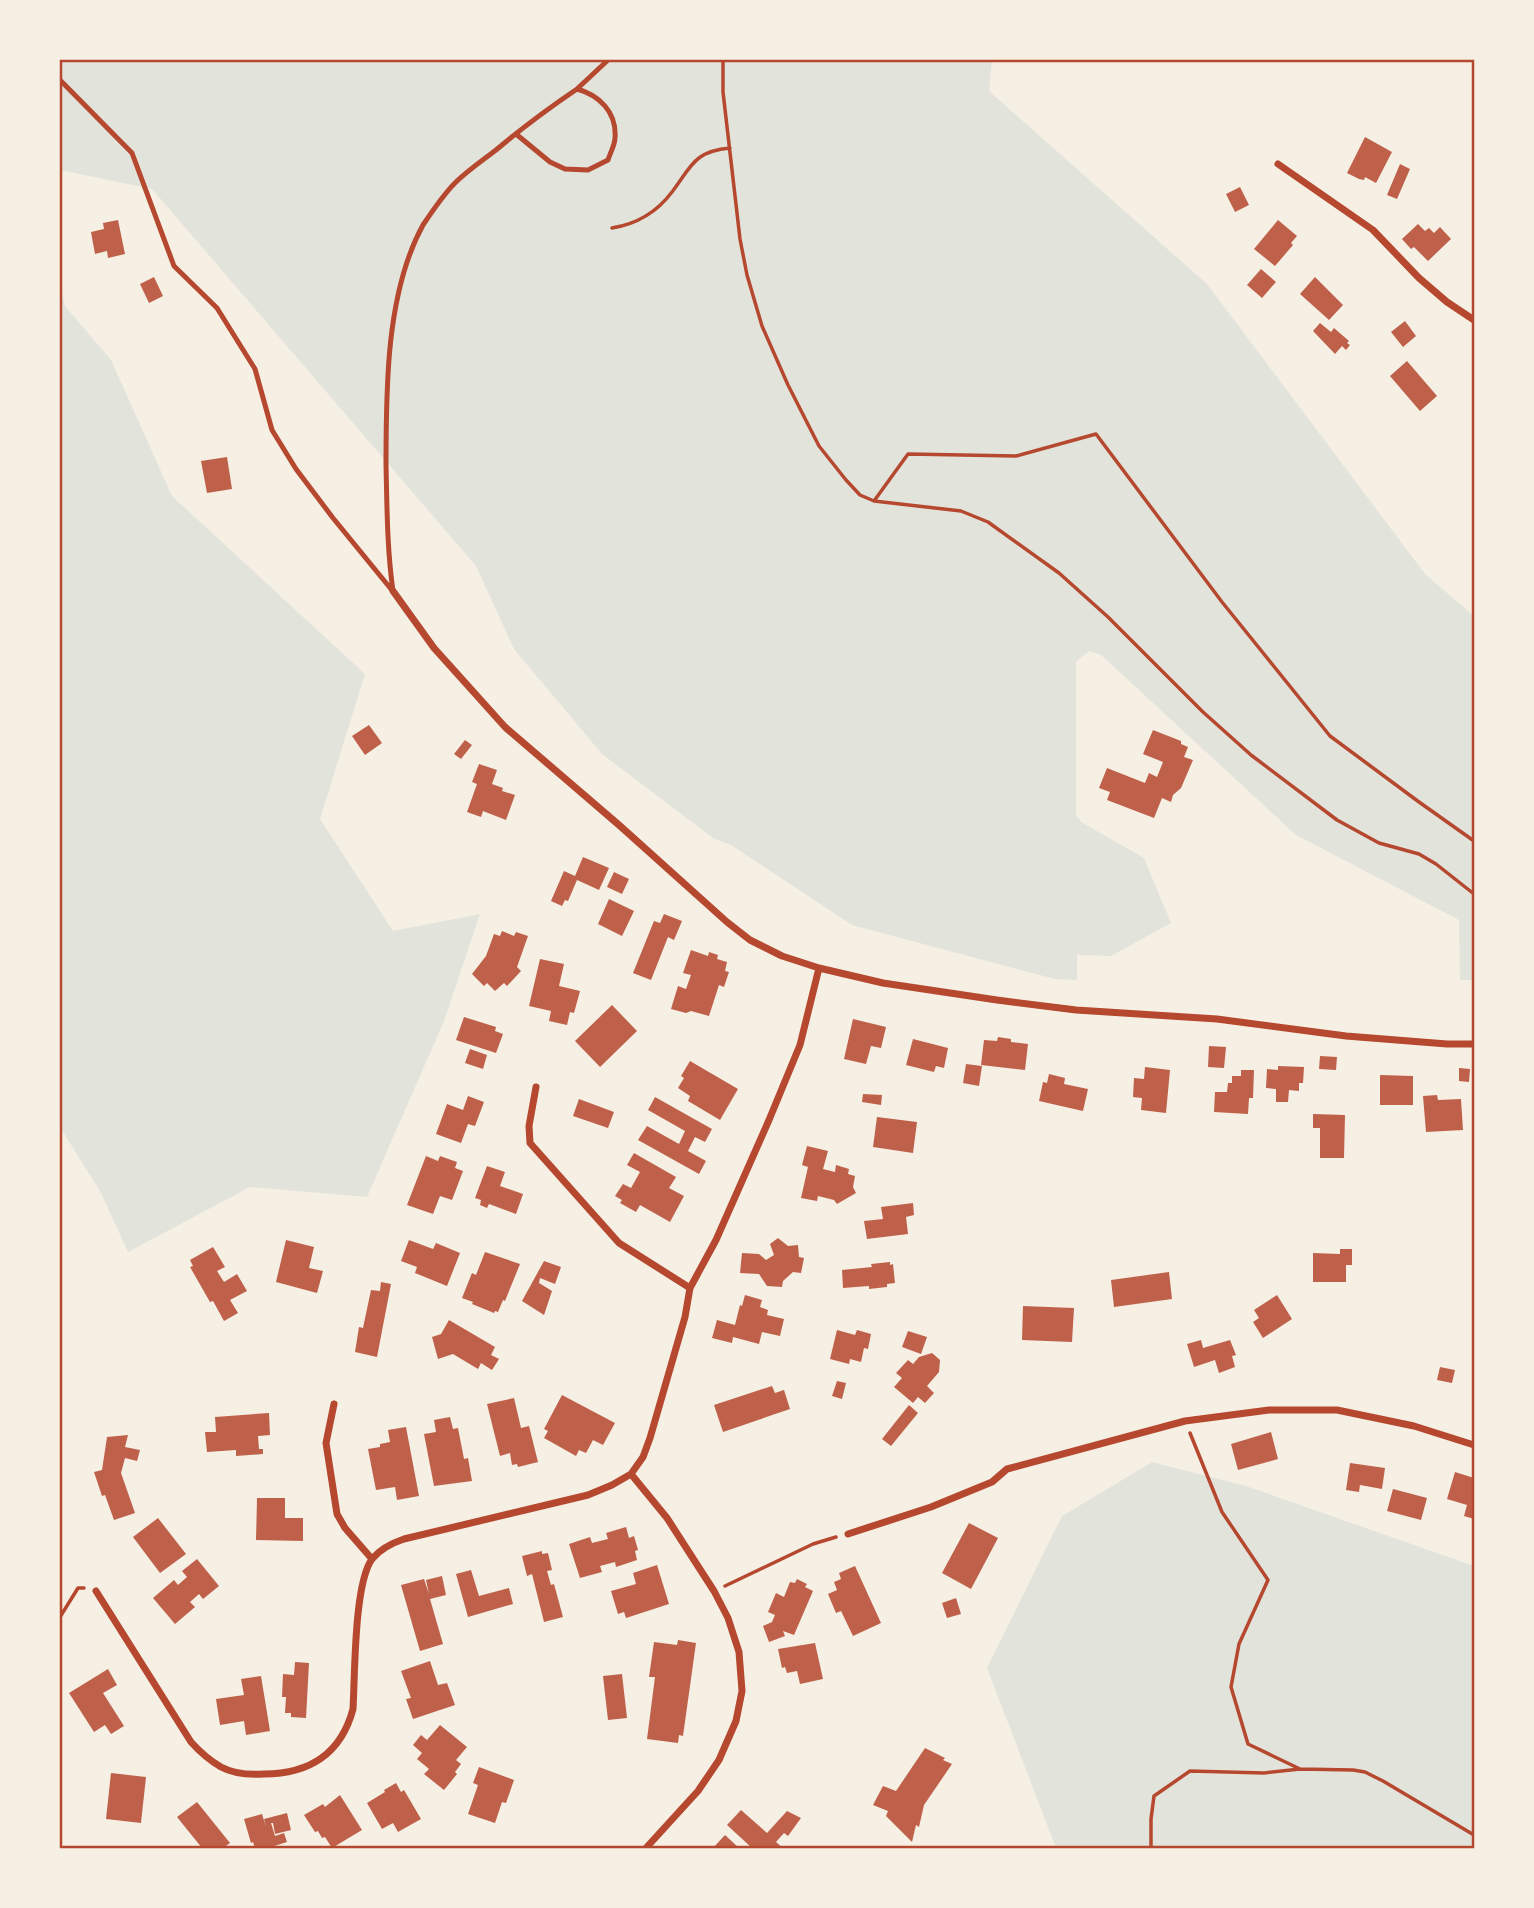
<svg xmlns="http://www.w3.org/2000/svg" width="1534" height="1908" font-family="Barlow,sans-serif">
<style>
.green{fill:#e2e4dc}
.building{fill:#bf614a}
.lines{fill:none;stroke-linecap:round;stroke-linejoin:round}
.path{stroke:#b5482f;stroke-width:3.5}
.service{stroke:#b5482f;stroke-width:5}
.minor{stroke:#b5482f;stroke-width:7}
.neatline{fill:none;stroke:#b5482f;stroke-width:2.5}
</style>
<rect width="100%" height="100%" fill="#f6efe4"/>
<path class="green" d="M60,60H992L989,91L1207,284L1425,574L1474,616V980H1460L1459,920L1296,835L1101,655L1089,651L1076,662V815L1081,822L1144,858L1171,923L1111,956L1077,955V980L1055,979L852,925L731,845L713,838L602,754L514,649L476,566L152,189L60,170Z
M60,282L65,306L111,360L172,496L365,674L320,819L393,931L480,914L444,1021L367,1197L250,1187L128,1252L101,1193L60,1127Z
M1152,1462L1246,1486L1474,1566V1848H1056L987,1668L1062,1516Z"/>
<path class="building" d="M1365,137L1392,152L1376,183L1365,177L1364,180L1359,179L1347,173Z
M1400,164L1410,169L1397,199L1387,195Z
M1240,187L1249,205L1235,212L1226,194Z
M118,220L125,254L108,258L107,251L95,254L91,232L104,229L103,223Z
M1278,220L1297,236L1291,243L1293,245L1275,266L1254,249Z
M1418,224L1425,231L1429,228L1434,233L1440,227L1451,239L1428,261L1414,247L1411,249L1402,239Z
M1261,269L1276,282L1262,298L1247,285Z
M154,277L163,296L149,303L140,284Z
M1315,277L1343,305L1329,320L1300,294Z
M1405,321L1416,336L1403,347L1391,332Z
M1320,323L1331,332L1334,328L1349,341L1347,343L1350,345L1346,350L1342,346L1335,354L1313,331Z
M1407,361L1437,396L1420,411L1390,376Z
M227,457L232,489L207,493L201,461Z
M369,725L382,743L365,755L352,736Z
M1153,730L1181,741V744L1188,747L1184,757L1193,760L1181,788L1173,795L1171,802L1162,798L1154,818L1107,800L1110,792L1099,788L1107,768L1145,783L1149,773L1157,777L1163,762L1143,754Z
M465,740L472,745L461,759L454,754Z
M479,764L497,770L492,784L503,788L502,791L515,795L506,820L483,811L481,817L467,812L477,784L472,782Z
M583,857L609,868L599,890L577,880L568,901L565,900L562,906L551,901L564,871L575,876Z
M614,872L629,879L622,894L607,887Z
M609,899L634,911L622,936L598,924Z
M664,914L682,921L674,940L668,937L651,980L633,973L654,921L660,923Z
M502,931L514,936L516,932L528,936L517,967L521,971L507,986L504,983L495,991L487,983L484,986L472,974L486,956L494,934L500,936Z
M691,950L708,956L709,952L718,955L717,959L727,962L725,971L729,972L724,987L719,985L709,1016L691,1011L686,1013L671,1009L678,986L686,989L691,975L683,973Z
M540,959L564,964L559,986L580,991L574,1013L570,1012L567,1025L549,1021L551,1011L529,1006Z
M612,1005L637,1031L600,1067L575,1041Z
M464,1017L496,1027L495,1031L503,1034L496,1053L456,1040Z
M853,1019L886,1027L881,1048L871,1046L866,1064L844,1059Z
M998,1037L1011,1039V1042L1028,1044L1025,1070L981,1065L984,1040L997,1041Z
M913,1039L948,1048L944,1068L936,1066L934,1072L906,1065Z
M1209,1046L1226,1047L1224,1068L1208,1067Z
M470,1049L487,1055L483,1069L465,1063Z
M1320,1056L1337,1057L1336,1070L1319,1069Z
M690,1061L738,1089L720,1120L688,1101L690,1096L678,1088L684,1078L681,1076Z
M966,1064L982,1066L979,1086L963,1083Z
M1278,1066L1304,1067L1303,1083H1299V1091L1289,1090L1288,1102H1276V1089L1266,1088L1267,1069L1278,1070Z
M1145,1067L1170,1070L1166,1113L1141,1110L1142,1098L1133,1097L1134,1078L1144,1079Z
M1459,1068L1470,1069L1469,1082L1459,1081Z
M1241,1070H1254L1253,1098H1249L1248,1114L1214,1112L1215,1092H1227L1228,1083H1232V1076H1241Z
M1049,1074L1065,1078L1064,1084L1088,1089L1083,1111L1039,1101L1043,1082L1047,1083Z
M1380,1075L1413,1076V1105H1380Z
M863,1094L882,1095L881,1105L862,1102Z
M1437,1095L1438,1100L1461,1099L1463,1130L1426,1132L1423,1096Z
M468,1096L484,1102L475,1126L468,1124L461,1143L436,1134L447,1104L463,1110Z
M655,1097L712,1129L705,1142L695,1137L688,1151L706,1161L699,1174L638,1140L647,1126L679,1144L685,1131L648,1110Z
M579,1099L614,1112L608,1128L573,1116Z
M1313,1114L1345,1115L1344,1158H1320V1128H1313Z
M877,1117L917,1122L913,1153L873,1147Z
M807,1146L828,1151L823,1169L835,1172L836,1165L849,1169L848,1174L855,1176L853,1187L856,1193L837,1204L834,1200L818,1196L817,1201L801,1198L808,1167L802,1165Z
M634,1153L676,1177L669,1188L684,1196L670,1222L640,1205L636,1212L620,1203L622,1200L615,1196L623,1184L631,1188L640,1172L627,1165Z
M426,1156L438,1161L440,1156L457,1162L455,1168L463,1171L452,1200L440,1196L433,1214L407,1205Z
M487,1166L505,1172L500,1186L523,1194L516,1214L489,1204L487,1208L480,1205L481,1200L475,1198Z
M913,1203L914,1215L906,1217L908,1234L867,1239L864,1221L883,1219L881,1207Z
M778,1238L788,1246L798,1245L799,1257L804,1258L801,1273L793,1272L783,1281L782,1287L767,1286L759,1274L740,1273L742,1253L759,1254L766,1260L774,1255L770,1244Z
M286,1240L314,1247L309,1268L323,1271L317,1293L276,1282Z
M409,1240L433,1249L436,1243L460,1253L447,1286L415,1273L417,1267L401,1261Z
M213,1247L225,1267L217,1271L224,1282L237,1274L247,1291L230,1300L238,1313L224,1321L213,1301L210,1302L190,1267L193,1266L190,1260Z
M1340,1249H1352V1265H1346V1282H1313V1253L1340,1254Z
M485,1252L520,1264L505,1301L503,1300L498,1312L495,1311L494,1313L472,1304L473,1302L462,1298L472,1273L476,1275Z
M544,1261L561,1267L555,1284L540,1278L539,1283L552,1291L544,1315L522,1301Z
M890,1262V1265L893,1264L895,1283L887,1284V1287L869,1289V1286L843,1288L842,1270L872,1267L871,1264Z
M1169,1272L1172,1299L1114,1307L1111,1280Z
M381,1282L391,1284L377,1357L355,1352L359,1327L363,1328L371,1290L380,1291Z
M745,1295L762,1300L760,1307L768,1310L767,1315L784,1319L780,1336L762,1332L759,1344L733,1337L732,1343L712,1338L717,1320L735,1325L740,1305L742,1306Z
M1277,1295L1292,1319L1263,1338L1253,1322L1259,1318L1254,1310Z
M1023,1306L1074,1308L1072,1342L1022,1340Z
M449,1320L495,1347L491,1355L499,1359L492,1370L481,1363L478,1369L453,1354L438,1359L432,1337L441,1334Z
M837,1330L855,1335L857,1330L871,1334L868,1349L864,1348L861,1362L850,1359L849,1364L830,1359Z
M908,1331L927,1337L921,1354L902,1347Z
M1201,1340L1203,1348L1230,1340L1236,1355L1232,1356L1235,1367L1219,1373L1215,1360L1194,1367L1187,1344Z
M932,1353L940,1360L939,1372L927,1386L934,1393L925,1403L918,1397L913,1403L894,1387L902,1378L896,1373L908,1360L913,1364L919,1357Z
M1440,1367L1455,1370L1452,1383L1437,1380Z
M837,1381L846,1383L842,1399L832,1396Z
M772,1386L775,1393L784,1390L790,1409L723,1432L714,1405Z
M562,1395L615,1423L603,1445L593,1440L586,1453L579,1450L576,1456L544,1438L548,1431L544,1429Z
M514,1398L521,1428L529,1426L538,1462L518,1467L517,1464L512,1465L510,1453L500,1456L487,1404Z
M909,1405L918,1413L891,1446L882,1439Z
M269,1413L270,1435L258,1436L259,1449H263V1454L236,1456V1450L207,1452L205,1432H216L215,1417Z
M450,1417L453,1429L458,1428L464,1459L468,1458L472,1481L434,1486L424,1434L436,1432L434,1420Z
M406,1427L419,1496L397,1500L395,1487L376,1490L368,1449L380,1447V1444L390,1442L388,1430Z
M1271,1432L1278,1459L1238,1470L1231,1444Z
M128,1435L125,1447L140,1450L137,1461L125,1458L121,1473L135,1513L114,1520L105,1495L102,1496L94,1472L102,1470L107,1437Z
M1350,1463L1385,1468L1382,1489L1360,1485L1359,1492L1346,1490Z
M1455,1472L1474,1478V1519L1464,1516L1467,1505L1447,1499Z
M1393,1489L1427,1498L1421,1520L1387,1511Z
M257,1498H285V1518H303V1541L256,1540Z
M158,1518L186,1554L160,1573L133,1537Z
M969,1523L998,1538L971,1589L942,1573Z
M626,1527L629,1538L634,1536L638,1550L635,1551L637,1560L616,1567L615,1562L600,1566L602,1572L580,1578L569,1544L590,1537L592,1543L608,1539L606,1533Z
M542,1551V1554L548,1553L552,1570L547,1571L551,1585L554,1584L563,1617L544,1622L532,1574L527,1576L522,1556Z
M197,1559L219,1586L203,1599L199,1594L190,1602L195,1607L175,1624L153,1598L174,1580L178,1585L187,1577L182,1571Z
M657,1565L669,1604L626,1618L624,1612L618,1614L611,1591L636,1584L633,1573Z
M855,1566L881,1623L853,1636L841,1611L836,1613L828,1594L837,1590L834,1582L841,1579L839,1573Z
M471,1570L479,1596L509,1588L513,1604L468,1617L456,1574Z
M442,1576L446,1595L430,1599L443,1644L420,1651L401,1585L424,1579L429,1594L426,1580Z
M797,1579L807,1584L805,1587L813,1591L794,1635L783,1631L785,1636L769,1642L763,1626L772,1622L775,1615L768,1612L776,1593L784,1597L790,1582L795,1583Z
M956,1598L961,1614L947,1618L942,1603Z
M678,1640L696,1643L683,1736L679,1735L678,1743L647,1739L655,1677H649L654,1642L677,1645Z
M815,1643L823,1679L800,1684L797,1671L787,1673L785,1667L782,1668L778,1649Z
M430,1661L438,1685L447,1683L455,1705L413,1719L406,1699L411,1698L401,1671Z
M295,1662L309,1663L306,1718L291,1717V1713H285L286,1697H282L283,1674L294,1675Z
M108,1669L117,1685L103,1693L124,1726L111,1734L105,1725L94,1732L69,1693Z
M622,1674L627,1718L608,1720L603,1676Z
M261,1676L270,1731L246,1735L244,1721L220,1725L216,1699L244,1695L241,1679Z
M440,1725L467,1747L456,1760L461,1764L455,1772L457,1774L444,1790L424,1774L429,1769L417,1759L422,1753L413,1745L421,1735L427,1740Z
M925,1748L945,1758L943,1760L952,1764L924,1805L919,1827L916,1825L912,1842L886,1816L888,1811L873,1805L883,1786L896,1791Z
M479,1767L514,1780L506,1803L502,1802L495,1823L468,1814L478,1785L473,1783Z
M111,1773L146,1777L141,1823L106,1819Z
M396,1783L401,1792L404,1790L421,1819L398,1832L393,1823L382,1829L367,1803L385,1792L384,1790Z
M340,1795L362,1830L332,1848L325,1837L322,1838L318,1831L315,1832L304,1815L323,1804L325,1807Z
M197,1802L230,1843L223,1848H202L177,1817Z
M741,1810L767,1833L787,1811L801,1818L788,1836L784,1833L776,1842L783,1848H752L727,1825Z
M287,1813L291,1830L275,1834L273,1823H271L275,1836L284,1833L287,1842L268,1848H255L253,1842L251,1843L244,1819L262,1814L266,1827L264,1819Z
M725,1835L739,1848H713Z"/>
<g class="lines">
<path class="path" d="M723,60V92L740,239L747,275L762,326L788,385L819,446L846,480L860,495L874,501L961,511L988,522L1059,573L1108,617L1203,712L1251,755L1337,820L1379,843L1419,854L1436,864L1474,894
M612,228C637,224 657,212 672,192C691,167 694,151 730,148
M874,501L908,454L1016,456L1096,434L1222,602L1330,736L1419,802L1474,841
M1190,1433L1222,1512L1268,1580L1239,1644L1231,1687L1248,1744L1300,1769
M725,1586L813,1544L836,1537
M60,1617L78,1588H84
M1151,1848V1819L1154,1796L1190,1771L1264,1773L1300,1769L1353,1770L1365,1772L1383,1781L1474,1835"/>
<path class="service" d="M60,80L132,153L174,266L217,308L255,369L272,430L296,469L333,518L391,589
M577,89L608,60
M393,591C387,549 387,507 386,464C386,389 386,292 423,225C431,213 445,193 455,183C467,171 483,160 496,150C522,128 549,108 577,89C599,95 617,112 615,138C615,145 610,153 608,160L588,170L565,169L550,162L516,134"/>
<path class="minor" d="M1278,164L1373,230L1419,278L1447,302L1474,320
M393,591L434,648L505,727L619,825L727,922L750,940L782,956L819,968L883,983L997,1000L1076,1010L1217,1019L1346,1036L1447,1044H1474
M536,1087L529,1126L530,1143L619,1243L690,1288
M334,1404L326,1443L337,1514L345,1528L372,1559
M848,1534L931,1507L992,1482L1007,1469L1185,1421L1269,1410H1337L1414,1426L1474,1445
M96,1591L191,1742C200,1752 209,1760 221,1767C234,1774 249,1775 264,1774C309,1774 341,1754 353,1709C355,1675 354,1584 372,1559C381,1548 392,1543 404,1539L588,1495L612,1485L631,1474
M646,1848L698,1791L719,1760L736,1721L742,1691L739,1652L728,1618L714,1591L667,1518L631,1474L643,1457L650,1438L685,1317L690,1288L716,1240L769,1120L800,1045L819,968"/>
</g>
<rect width="1534" height="1908" fill="none" stroke="#f6efe4" stroke-width="122"/>
<rect x="61" y="61" width="1412" height="1786" class="neatline"/>
</svg>
